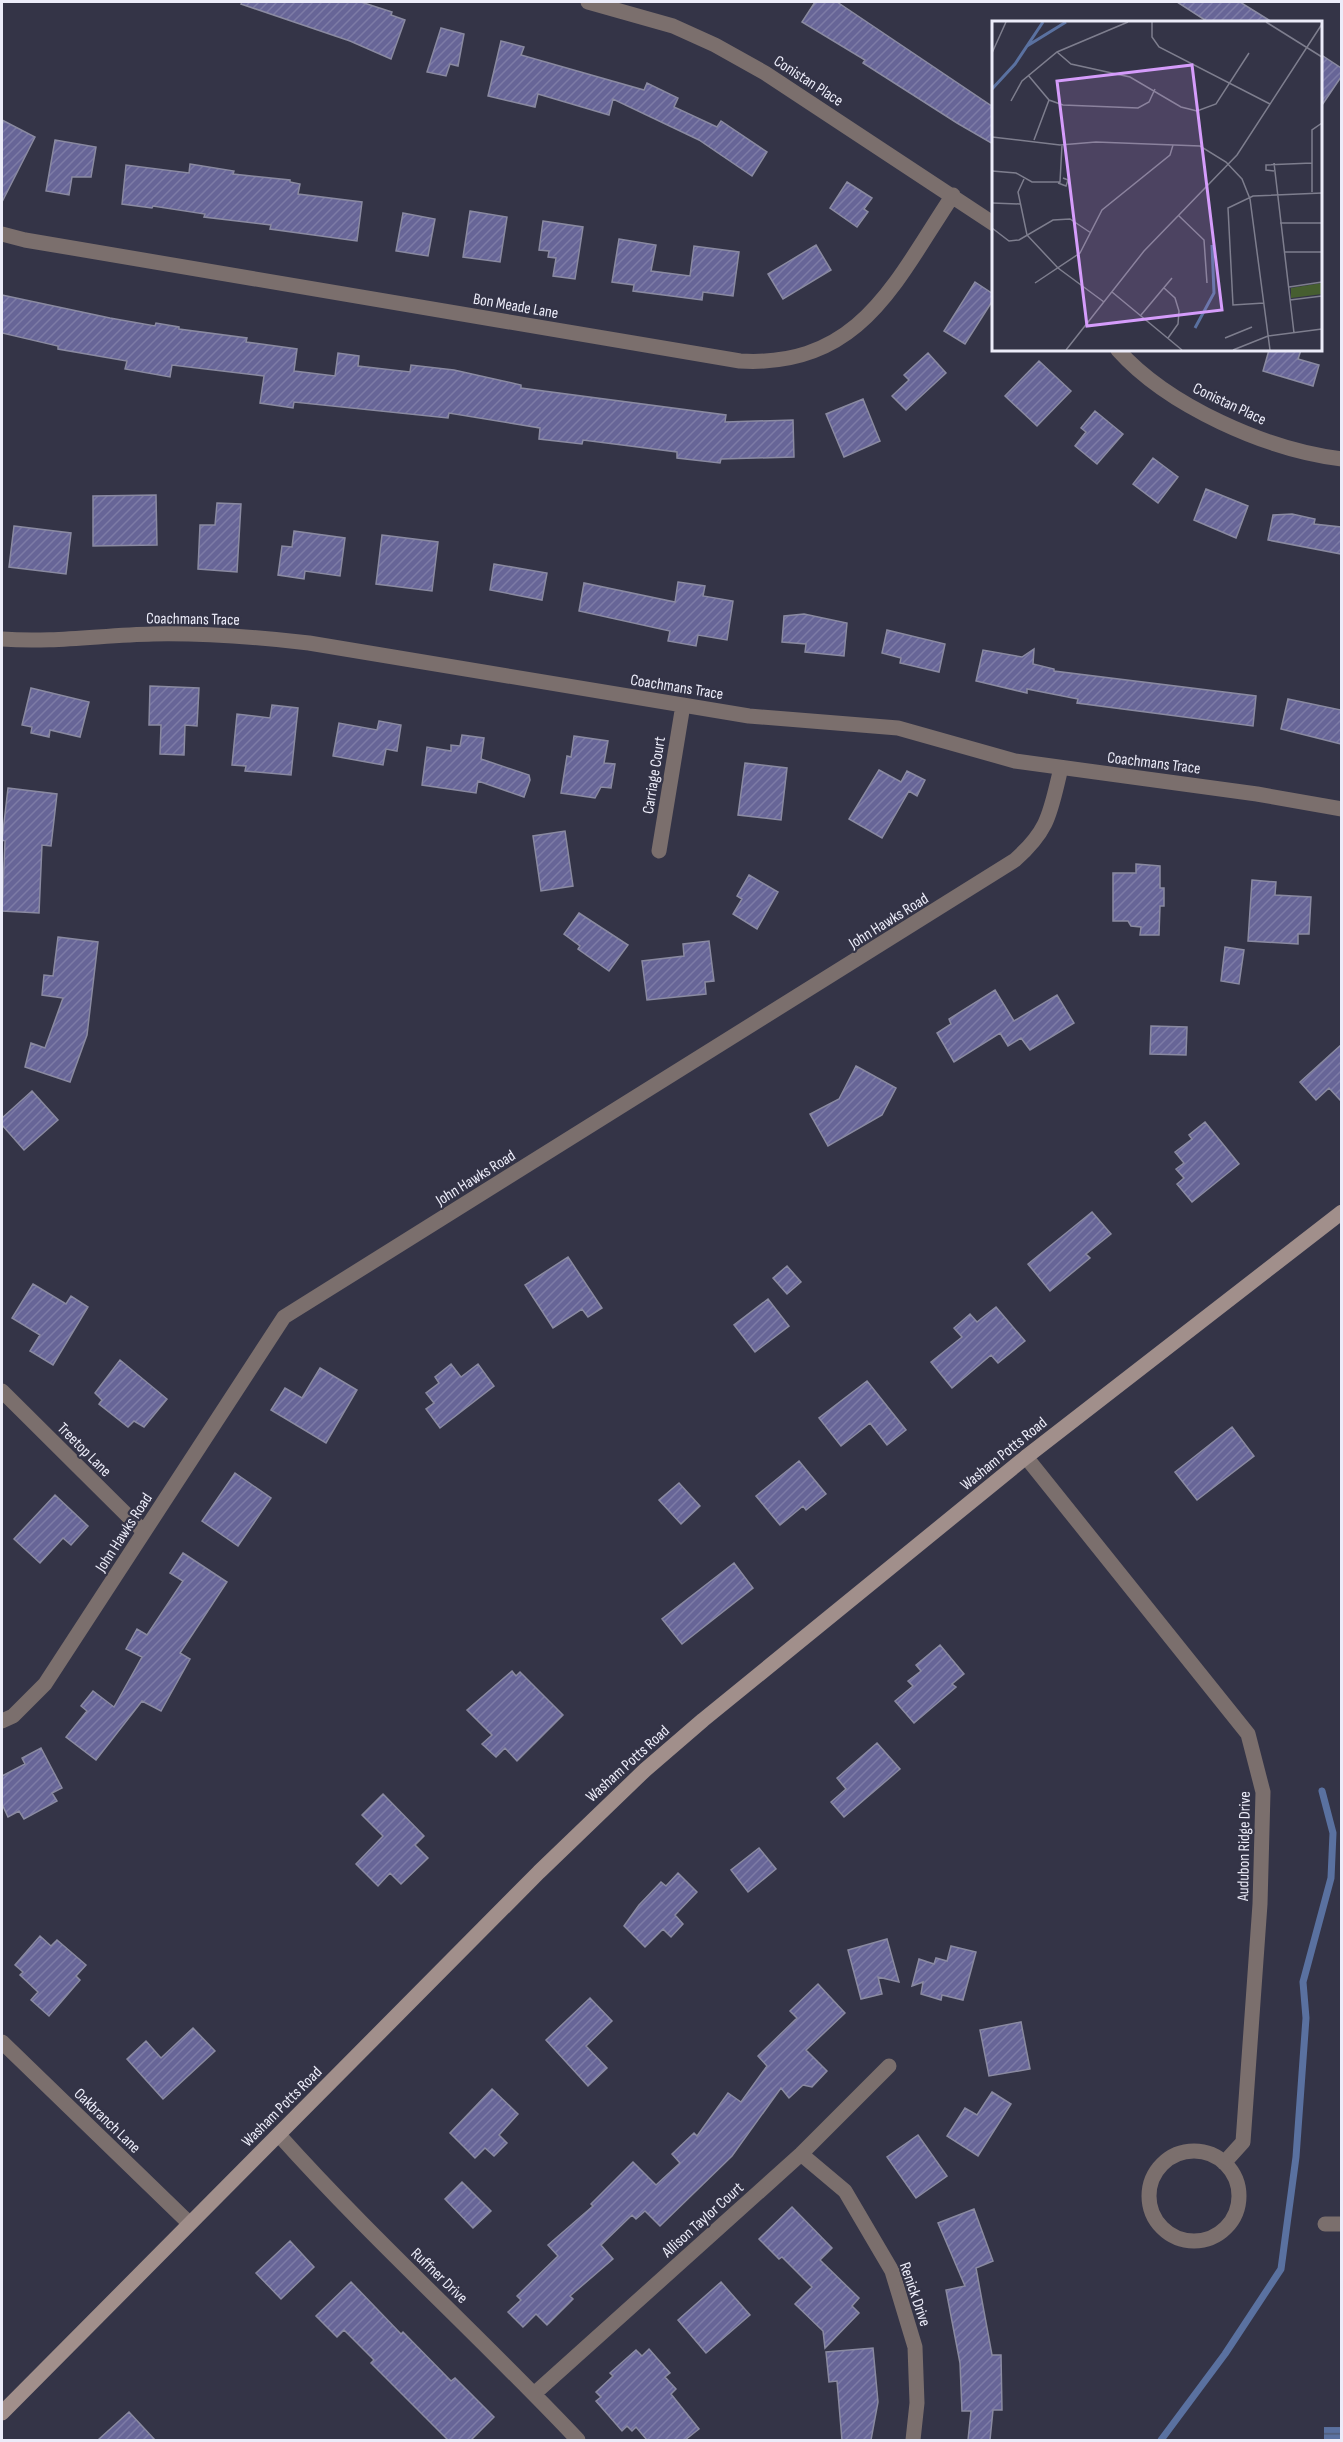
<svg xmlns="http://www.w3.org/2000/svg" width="1343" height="2442" font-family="'Sofia Sans Condensed',sans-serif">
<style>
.water{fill:url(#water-rules)}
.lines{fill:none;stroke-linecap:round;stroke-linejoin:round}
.stream{stroke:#5a71a0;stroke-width:7}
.building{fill:url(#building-hatch);stroke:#8a8aa1;stroke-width:1.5}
.street{stroke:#7b6f6d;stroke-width:15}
.secondary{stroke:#a18f8b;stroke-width:15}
.labels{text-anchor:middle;stroke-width:4.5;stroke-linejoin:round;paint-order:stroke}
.street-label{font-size:16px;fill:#ececf9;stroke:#343447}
.inset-river{fill:none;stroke:#5a71a0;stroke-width:3}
.inset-road{fill:none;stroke:#7e7e8e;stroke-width:1.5}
.view{fill:#d59cfb;fill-opacity:0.15;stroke:#d59cfb;stroke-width:3}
.inset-edge{fill:none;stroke:#ececf9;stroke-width:3}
</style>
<defs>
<pattern id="water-rules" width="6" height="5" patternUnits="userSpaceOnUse" patternTransform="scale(1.5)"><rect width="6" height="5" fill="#5a71a0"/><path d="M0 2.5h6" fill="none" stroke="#505c76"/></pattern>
<pattern id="building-hatch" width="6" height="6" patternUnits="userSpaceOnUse" patternTransform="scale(1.5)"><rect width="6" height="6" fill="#676597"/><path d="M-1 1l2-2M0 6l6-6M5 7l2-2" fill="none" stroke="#7d7ba6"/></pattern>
</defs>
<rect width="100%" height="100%" fill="#343447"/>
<path class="water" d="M1324,2427H1341V2440H1324Z"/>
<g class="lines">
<path class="stream" d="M1161,2440L1225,2354L1281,2269L1296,2157L1306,2018L1303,1982L1331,1878L1333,1833L1322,1791"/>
</g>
<path class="building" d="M242,2H361L392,12L391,15L405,20L391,59L350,41L241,4Z
M815,2H837L993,107V144L957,123L863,63L865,60L802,22Z
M1177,2H1240L1272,22H1208Z
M441,28L464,34L458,66L450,64L446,76L427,72Z
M501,41L524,47L521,55L644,90L647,83L678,98L674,107L717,127L721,121L767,152L752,176L699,140L613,99L609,115L538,94L535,107L488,96Z
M1320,54L1341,68V77L1320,108Z
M2,120L35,137L2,202Z
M55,140L96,147L91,177H72L69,195L46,191Z
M190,164L234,171L233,174L290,180V182L300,184L298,194L362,202L357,241L270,229L271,225L204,217L205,214L153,206L152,208L122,204L126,165L189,173Z
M847,182L872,198L864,209L868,212L857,227L830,208Z
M470,211L507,217L500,262L463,257Z
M403,213L435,219L428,256L396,251Z
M543,221L583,227L575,279L553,276L556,258L548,257L549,251L539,250Z
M619,239L656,245L651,271L690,276L694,246L739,252L733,296L703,292L702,300L633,291L634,285L612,282Z
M816,245L831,270L783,299L768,274Z
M975,282L993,294V300L965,344L944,331Z
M2,295L110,318L155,326L156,323L179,327V329L247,338L246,342L297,349L294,371L335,376L338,353L359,356L358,366L410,372L411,365L454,370L521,385V388L726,415L725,422L793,420L794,457L721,459L720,463L677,458V452L583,440L582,444L539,439L540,428L449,413L448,418L294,402L293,408L260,403L264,376L172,365L170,377L125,369L127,361L58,349V346L2,333Z
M1269,350H1301L1298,359L1319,365L1313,386L1263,371Z
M928,353L946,373L906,410L892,396L909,380L904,375Z
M1039,361L1071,391L1037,426L1005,396Z
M863,399L880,441L844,457L826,414Z
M1095,411L1123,434L1097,464L1075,446L1086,432L1081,428Z
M1153,458L1178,477L1158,503L1133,484Z
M1206,489L1248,506L1236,538L1194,520Z
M156,495L157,545L93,546V496Z
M217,503L241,504L237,572L198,569L200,525H215Z
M1292,514L1315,519L1314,524L1341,527V554L1268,540L1273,515Z
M14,526L71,533L66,574L9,567Z
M294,531L345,538L340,576L305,571L304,579L278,575L282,546L292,547Z
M382,535L438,542L432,591L376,584Z
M494,564L547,573L542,600L490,590Z
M678,582L705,586L703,596L733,601L727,640L698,635L696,646L668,641L670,631L579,611L584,583L675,602Z
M804,614L847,623L844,656L805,652L806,644L782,642L784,616Z
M887,630L945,644L939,672L900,663L901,658L882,653Z
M1034,649L1033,664L1054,669V671L1256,696L1253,726L1077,703L1078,699L1027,689V693L976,681L983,650L1022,657Z
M150,686L199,688L197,726L185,725L184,755L160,754L161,725H149Z
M31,688L89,702L80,737L50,730L49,737L31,733L32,727L22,725Z
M1288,699L1341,710V744L1281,729Z
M272,705L298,708L291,775L245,771L246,766L232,765L237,714L270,718Z
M379,721L401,725L397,751L386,749L383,765L333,756L339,723L377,730Z
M462,735L484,738L481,759L529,775L530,780L524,797L478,781L476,793L422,785L427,747L451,751V745L460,746Z
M574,736L608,741L604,763L615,764L611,788L601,787L595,798L561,793L567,756L571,757Z
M745,763L787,768L781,820L738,815Z
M879,770L901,782L907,771L925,780L917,796L909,791L882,838L849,819Z
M8,788L57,794L51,846L42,845L39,913L2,911L5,841L2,840Z
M565,831L573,886L541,891L533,836Z
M1136,864L1160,866V888H1164V906H1160L1159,935H1140L1141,927L1131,926L1128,921H1113V873H1136Z
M749,875L778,892L757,929L733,914L742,899L737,896Z
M1252,880L1276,882L1275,895L1311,897L1309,934H1298V944L1248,941Z
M579,913L628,945L609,971L578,949L580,946L564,934Z
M58,937L98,942L87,1035L70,1082L25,1067L31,1043L45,1048L63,998L42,995L44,975L53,976Z
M709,941L714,981L705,982L706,994L647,1000L642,961L684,956L683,944Z
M1225,947L1244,950L1239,984L1221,981Z
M995,990L1014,1021L1057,995L1074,1023L1030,1050L1021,1038L1008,1046L1000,1033L954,1062L937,1033L951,1024L949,1019Z
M1151,1026L1187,1027L1186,1055L1150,1054Z
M1341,1045V1101L1329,1088L1316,1100L1300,1082Z
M856,1066L896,1088L882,1115L828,1146L810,1114L839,1099Z
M32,1091L58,1120L24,1150L2,1125V1118Z
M1205,1122L1239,1164L1192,1202L1177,1184L1184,1178L1176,1169L1184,1163L1175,1152L1192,1139L1189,1135Z
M1092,1212L1111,1234L1086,1254L1090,1258L1050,1291L1028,1264Z
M568,1257L602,1308L588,1317L582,1309L553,1328L525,1285Z
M787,1266L801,1282L787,1294L773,1278Z
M33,1284L66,1304L71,1296L88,1307L53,1365L30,1351L40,1335L12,1318Z
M768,1299L789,1326L755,1352L734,1325Z
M996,1307L1025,1341L998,1363L991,1355L952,1388L931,1362L962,1337L954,1328L970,1314L977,1322Z
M120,1360L167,1399L144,1427L134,1421L128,1427L99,1404L102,1400L95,1393Z
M451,1364L461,1377L478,1364L494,1386L440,1428L426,1409L434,1403L426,1393L439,1383L435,1377Z
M320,1368L357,1390L326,1443L271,1410L285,1388L302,1398Z
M867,1381L906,1430L887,1445L870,1423L841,1446L819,1418Z
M1232,1427L1254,1456L1197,1500L1175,1472Z
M799,1461L826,1494L806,1510L803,1506L780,1525L756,1496Z
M235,1473L271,1498L238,1546L202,1521Z
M679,1483L700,1506L681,1524L659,1500Z
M55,1495L88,1526L71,1545L63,1538L40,1563L14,1539Z
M183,1553L227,1582L180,1653L190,1659L161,1711L142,1701L96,1760L66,1737L87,1711L81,1706L93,1691L114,1707L142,1657L126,1649L137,1629L147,1635L183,1581L170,1573Z
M734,1563L753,1588L682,1644L662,1619Z
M940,1645L964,1674L952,1684L956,1687L914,1723L895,1701L913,1686L908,1681L921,1671L916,1665Z
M512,1671L516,1676L520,1672L563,1715L517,1761L505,1748L496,1757L482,1744L492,1735L467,1710Z
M877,1743L900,1769L844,1817L831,1802L846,1789L837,1778Z
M41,1748L62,1788L52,1793L57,1801L24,1819L19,1811L8,1817L2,1804V1776L25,1764L22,1758Z
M383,1794L424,1836L415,1845L428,1858L401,1884L390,1873L378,1886L356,1864L383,1836L362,1815Z
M759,1848L776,1869L748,1892L731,1870Z
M678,1873L697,1892L675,1915L683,1924L671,1937L663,1929L645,1947L624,1926L639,1905L661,1882L666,1886Z
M40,1936L51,1946L57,1940L86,1965L76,1976L80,1980L49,2016L31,2000L38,1992L20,1975L23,1972L15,1965Z
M887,1939L899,1982L878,1977L882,1994L861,1999L848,1950Z
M951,1946L976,1952L963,2000L942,1995L941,2000L921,1994L923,1982L912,1986L919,1959L934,1964L936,1958L947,1961Z
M818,1984L845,2013L806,2050L827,2071L812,2087L803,2085L789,2098L781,2088L732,2156L660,2226L645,2211L636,2219L632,2215L601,2245L613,2259L570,2296L573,2299L547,2325L536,2314L523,2327L508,2312L521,2300L517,2296L558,2256L548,2245L593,2206L591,2204L633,2162L656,2185L680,2163L672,2154L694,2133L697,2136L728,2093L741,2102L767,2066L758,2056L797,2018L790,2011Z
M590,1998L612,2021L586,2046L607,2068L588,2086L546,2040Z
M1021,2022L1030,2069L989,2076L980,2030Z
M193,2028L215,2051L163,2099L127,2059L146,2041L161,2058Z
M492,2089L518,2114L499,2135L507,2143L494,2156L485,2148L475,2158L450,2133Z
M992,2092L1011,2104L978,2156L947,2136L965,2108L977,2115Z
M918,2135L947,2176L916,2198L887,2157Z
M462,2182L491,2211L473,2228L445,2199Z
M792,2207L832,2248L820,2260L859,2298L852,2306L859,2313L825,2348L823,2331L795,2304L812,2287L782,2257L779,2259L759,2239Z
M974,2209L993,2261L976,2268L992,2355H1001L1002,2410H993L990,2440H968L971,2411H962L960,2363L946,2290L965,2286L938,2223Z
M290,2241L314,2267L281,2299L256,2273Z
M351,2282L401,2334L403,2332L451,2381L455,2378L494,2417L471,2440H448L371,2363L374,2360L344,2330L337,2337L316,2316Z
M721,2282L750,2315L706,2353L678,2320Z
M873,2348L878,2402L871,2440H842L837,2381L829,2382L826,2352Z
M649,2349L670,2373L665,2377L676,2389L671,2394L699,2429L685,2440H647L636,2427L632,2431L627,2426L622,2431L596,2401L601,2397L596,2392L613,2376L610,2373L636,2350L642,2356Z
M129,2412L155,2440H98Z"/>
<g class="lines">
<path class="street" d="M588,2L673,26L715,45L765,73L994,224
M2,234L25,240L740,361C860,368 895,282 953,195
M1118,350C1168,406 1267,450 1342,459
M2,639C52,643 103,635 153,634C205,633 257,637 309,643L749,716L898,728L1015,761L1257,794L1342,809
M659,851L683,705
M2,1391L144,1532
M1026,1457L1248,1734L1263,1792L1260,1904L1243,2142L1224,2163
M2,1721L13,1716L45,1684L284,1317L1015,860C1050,829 1050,812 1061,768
M2,2042L189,2223
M279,2135C374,2241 480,2336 578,2440
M1149 2196a45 45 0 1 1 90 0a45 45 0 1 1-90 0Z
M801,2154L845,2191L892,2271L915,2347L917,2403L913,2440
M1325,2224H1342
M534,2394L801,2154L889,2066"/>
<path class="secondary" d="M2,2413L539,1872L645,1770L703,1720L1026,1457L1342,1212"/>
</g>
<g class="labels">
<g class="street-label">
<text transform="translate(809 80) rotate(33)" y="6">Conistan Place</text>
<text transform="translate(516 305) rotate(10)" y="6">Bon Meade Lane</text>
<text transform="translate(1230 403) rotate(25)" y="6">Conistan Place</text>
<text transform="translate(193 618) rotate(1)" y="6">Coachmans Trace</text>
<text transform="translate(677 686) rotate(9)" y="6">Coachmans Trace</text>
<text transform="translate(1154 762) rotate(7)" y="6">Coachmans Trace</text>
<text transform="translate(653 775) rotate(-81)" y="6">Carriage Court</text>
<text transform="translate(888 920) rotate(-32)" y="6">John Hawks Road</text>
<text transform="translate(475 1177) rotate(-32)" y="6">John Hawks Road</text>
<text transform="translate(85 1449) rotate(45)" y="6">Treetop Lane</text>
<text transform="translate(1003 1453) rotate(-39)" y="6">Washam Potts Road</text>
<text transform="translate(123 1532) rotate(-57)" y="6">John Hawks Road</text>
<text transform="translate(627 1763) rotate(-42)" y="6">Washam Potts Road</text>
<text transform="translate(1243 1846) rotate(-89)" y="6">Audubon Ridge Drive</text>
<text transform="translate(281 2106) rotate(-45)" y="6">Washam Potts Road</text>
<text transform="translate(108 2120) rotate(44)" y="6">Oakbranch Lane</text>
<text transform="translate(702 2219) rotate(-42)" y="6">Allison Taylor Court</text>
<text transform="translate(440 2275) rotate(44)" y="6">Ruffner Drive</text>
<text transform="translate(916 2294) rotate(71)" y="6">Renick Drive</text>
</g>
</g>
<g transform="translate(992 21)">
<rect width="330" height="330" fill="#343447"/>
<path d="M330,262V273L299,277V267Z" fill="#465e30"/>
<path class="inset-river" d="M35,25L74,1M0,68L23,43L51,1M203,307L222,272L220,224"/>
<path class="inset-road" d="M160,1V16L167,26L278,83M274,1L330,36M65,31L79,43L138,56L189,86L205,90L224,83L257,32M0,32L14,1M36,54L57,79L71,84L146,87L157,81L163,68M19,80L30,60L65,31L136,1M0,116L68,124L104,121L208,125L234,141L250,158L258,178L278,329M42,119L57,79M282,142L302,312M0,150L24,152L40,161H68L70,124M282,150L274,149V144L320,142M32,158L26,171L35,214L66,247L112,281M66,162L74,165L76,159L71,157M320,171V109L330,102M0,182L28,183M186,194L212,219L215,262M288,202H330M0,207L17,220L27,219L61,199L78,198L99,212M292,231H330M43,262L88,232L110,189L178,134L181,124M297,266L330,261M172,267L183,277L187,290L186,303L176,317M120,271L190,329M298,279L330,275M272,282L241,284L236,187L261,175L330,172M149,294L180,257M233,317L260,306M74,329L152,230L245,134L330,3M241,329L276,315L330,308"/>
<path class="view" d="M200,44L230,289L95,305L65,60Z"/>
<rect width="330" height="330" class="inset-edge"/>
</g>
<rect width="1343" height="2442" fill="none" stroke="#ececf9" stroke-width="6"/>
</svg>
